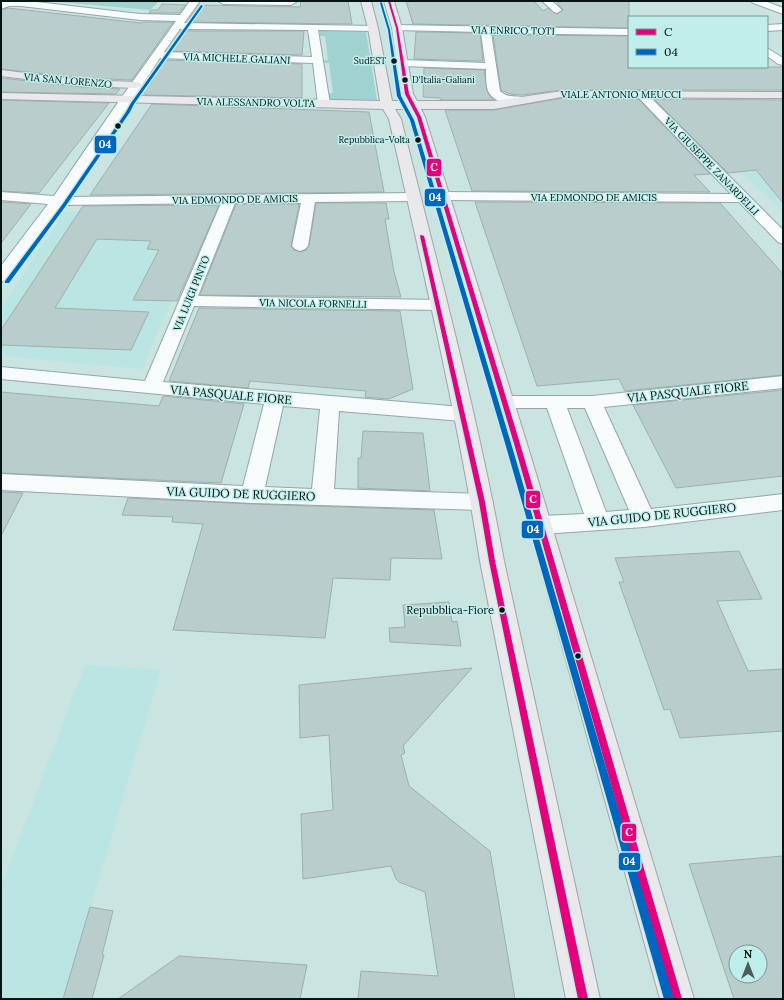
<svg xmlns="http://www.w3.org/2000/svg" width="784" height="1000" font-family="Lora,serif">
<style>
.built{fill:#bae5e2}
.green{fill:#a0d3d0}
.building{fill:#b9cdcc;stroke:#9cb0af;fill-rule:evenodd}
.lines{fill:none;stroke-linecap:round;stroke-linejoin:round}
.minor-casing{stroke:#93a7a6;stroke-width:2}
.major-casing{stroke:#a0a5ab;stroke-width:2}
.minor{fill:#f7fbfb;fill-rule:evenodd}
.major{fill:#e9e9ec;fill-rule:evenodd}
.bus-1-casing{stroke:#c0eeeb;stroke-width:3}
.bus-2-casing{stroke:#c0eeeb;stroke-width:3}
.bus-1{fill:#e5007d;fill-rule:evenodd}
.bus-2{fill:#0065bd;fill-rule:evenodd}
.bus-dot{fill:#041514;stroke:#c0eeeb;stroke-width:1.5}
.labels{text-anchor:middle;stroke-width:3;stroke-linejoin:round;paint-order:stroke}
.far-bus-label{font-size:9px;fill:#041514;stroke:#c0eeeb;text-anchor:end}
.far-street-label{font-size:10px;fill:#041514;stroke:#c0eeeb}
.bus-label{font-size:11px;fill:#041514;stroke:#c0eeeb;text-anchor:end}
.street-label{font-size:12px;fill:#041514;stroke:#c0eeeb}
.line-badge{stroke:#c0eeeb;stroke-width:1.5}
.badge-label{font-size:11px;text-anchor:middle;font-weight:bold;fill:#fff}
</style>
<rect width="100%" height="100%" fill="#cae4e2"/>
<path class="built" d="M783,132V213L703,135Z
M211,209L142,369L1,356V307L65,212Z
M85,665L161,670L63,999H1V887Z"/>
<path class="green" d="M48,1H159L150,10Z
M323,30L366,32L377,100H333L329,98L328,93H333L329,63H324L323,60H328L325,36H320V32Z"/>
<path class="building" d="M301,1H348L352,24L187,22L199,5L300,7Z
M406,1H534L543,11L548,8L557,14L563,10L557,3L561,1H629V28L413,24Z
M162,4L186,5L179,13H149L151,10H158Z
M8,8L141,23L143,22H173L132,80L82,78L1,69V10Z
M181,31H304L302,55L167,51Z
M416,32L480,33L483,61L414,59Z
M493,35L629,36V67H783V90H562L522,95L510,94L501,90Z
M161,60L302,64V98L146,95L140,90Z
M424,68L484,70L487,91L493,100H441L440,98L423,97Z
M1,78L82,87L120,89L116,94L1,92Z
M562,98L638,99L710,174L694,175L710,192L472,191L445,110H494Z
M654,99L783,100V203L756,170L728,173Z
M1,100L109,103L39,193L1,191Z
M152,104L369,112L384,192L90,195Z
M1,202L31,204L1,243Z
M475,202L720,203L783,274V375L625,391L619,379L537,386Z
M316,203H386L389,219H385L394,272L401,297L200,295L236,204H299L291,246L294,250L301,252L306,250L309,246Z
M219,205L177,301L133,300L159,250L147,249L151,241L97,239L55,308L149,312L131,350L1,345V330L83,206Z
M199,308L400,311L413,389L389,399L365,397L366,391L250,381L248,388L169,381Z
M783,390V476L676,488L633,405Z
M1,392L159,406L163,396L244,404L221,483L1,473Z
M363,431L423,433L430,491L358,488V458H361Z
M1,492L23,493L1,536Z
M128,498L252,504L434,510L442,559L391,558L390,580L333,578L325,638L173,630L203,524L172,522L173,517L122,515Z
M739,551L762,599L717,601L748,671L783,669V731L680,738L670,709L664,710L619,582H624L615,558Z
M449,602L452,622L457,621L461,646L390,642L389,628L405,627L403,605Z
M472,668L403,746L405,753L401,755L409,786L490,851L515,999H358L361,971L438,976L425,892L399,882L396,879L391,866L303,879L301,814L333,810L329,735L300,738L299,685Z
M783,856V999H734L689,864ZM736,952H760V976H736Z
M90,907L113,911L102,955H104L92,999H63Z
M179,956L307,965L300,999H118Z"/>
<g class="lines">
<defs>
<path id="minor" d="M4,1H28L140,14L180,15L190,1H200L184,23L376,26L378,28L373,31L318,30L330,104L328,107H320L318,104L313,63L160,58L68,197L413,193L418,194L420,197L418,200L413,201L315,202L308,246L305,249L300,251L295,249L292,246L301,203H235L198,296L439,300L445,301L447,305L445,309L439,310L194,306L163,382L462,407L469,409L472,414L469,419L462,421L339,411L334,489L482,494L490,496L493,502L490,508L482,510L252,503L1,490V474L243,486L264,404L1,379V367L145,381L221,203L62,205L7,280L1,282V266L48,204L1,200V192L54,196C76,163 99,130 121,98L176,21L140,20L21,6H9L1,9V2ZM180,29L308,30L312,57L164,52ZM283,406L320,409L312,489L265,487Z
M218,1H296V2L291,5L223,4Z
M542,1H552L562,10L557,13L554,12Z
M751,1H765L783,8V14L753,3Z
M783,24V30L767,31V25Z
M397,25L629,29V35L491,33L500,91C508,99 518,95 528,98L530,100L528,102C516,105 494,105 488,91C486,85 486,76 486,69L403,66L398,63L403,60L485,63L481,32L394,30L392,28Z
M767,48L783,58V65L778,64L767,56Z
M641,91L645,92L783,230V244L778,242L739,202L443,200L438,199L436,196L438,193L443,192L731,194L637,96L635,94L637,92Z
M783,376V388L604,407L651,509L783,494V510L644,527L542,534L534,531L531,525L534,519L542,516L584,514L547,408H505L498,407L495,402L498,397L505,396H592ZM567,408H585L629,510L606,512Z"/>
<path id="major" d="M361,1H371L378,28L392,101H405L401,94L392,28L384,1H394L402,28L413,94L417,101H494L562,91L783,92V98L562,97L494,109H421L425,117L528,447L694,999H660L507,447L413,117L409,109H395L401,119C438,266 477,412 504,561L600,999H566L480,561C457,412 422,266 389,119L383,109L1,99V93L380,101L368,28Z
M1,70L82,80L136,82L140,83L142,85L140,87L136,88L82,86L1,76Z"/>
</defs>
<use href="#minor" class="minor-casing"/>
<use href="#major" class="major-casing"/>
<use href="#minor" class="minor"/>
<use href="#major" class="major"/>
<defs>
<path id="bus-1" d="M388,1H390L398,28L409,94L421,117L521,447L682,999H672L515,447L417,117L405,94L396,28Z
M421,235L424,236L485,502L495,561L588,999H578L489,561L479,502L420,236Z"/>
<path id="bus-2" d="M381,2L382,3L390,30L401,96L414,120L513,450L674,999H664L507,450L410,120L397,96L388,30L380,3Z
M201,5L203,6L134,104L130,112L65,207L9,283H5V281L62,205L126,112L131,103Z"/>
</defs>
<use href="#bus-1" class="bus-1-casing"/>
<use href="#bus-2" class="bus-2-casing"/>
<use href="#bus-1" class="bus-1"/>
<use href="#bus-2" class="bus-2"/>
</g>
<g class="bus-dot">
<circle cx="394" cy="61" r="3.5"/>
<circle cx="405" cy="80" r="3.5"/>
<circle cx="118" cy="126" r="3.5"/>
<circle cx="418" cy="140" r="3.5"/>
<circle cx="502" cy="610" r="3.5"/>
<circle cx="578" cy="656" r="3.5"/>
</g>
<g class="labels">
<g class="far-bus-label">
<text x="386" y="64">SudEST</text>
<text x="412" y="83" text-anchor="start">D'Italia-Galiani</text>
<text x="410" y="143">Repubblica-Volta</text>
</g>
<g class="far-street-label">
<text transform="translate(513 30) rotate(1)" y="4">VIA ENRICO TOTI</text>
<text transform="translate(237 58) rotate(2)" y="4">VIA MICHELE GALIANI</text>
<text transform="translate(68 80) rotate(5)" y="4">VIA SAN LORENZO</text>
<text x="621" y="98">VIALE ANTONIO MEUCCI</text>
<text transform="translate(256 102) rotate(1)" y="4">VIA ALESSANDRO VOLTA</text>
<text transform="translate(712 166) rotate(46)" y="4">VIA GIUSEPPE ZANARDELLI</text>
<text x="594" y="201">VIA EDMONDO DE AMICIS</text>
<text transform="translate(235 199) rotate(-1)" y="4">VIA EDMONDO DE AMICIS</text>
<text transform="translate(191 293) rotate(-68)" y="4">VIA LUIGI PINTO</text>
<text transform="translate(313 303) rotate(1)" y="4">VIA NICOLA FORNELLI</text>
</g>
<g class="bus-label">
<text x="494" y="614">Repubblica-Fiore</text>
</g>
<g class="street-label">
<text transform="translate(688 392) rotate(-6)" y="4">VIA PASQUALE FIORE</text>
<text transform="translate(231 395) rotate(5)" y="4">VIA PASQUALE FIORE</text>
<text transform="translate(241 494) rotate(2)" y="4">VIA GUIDO DE RUGGIERO</text>
<text transform="translate(662 515) rotate(-6)" y="4">VIA GUIDO DE RUGGIERO</text>
</g>
</g>
<g class="line-badge">
<rect x="94" y="135" width="23" height="19" rx="4" fill="#0065bd"/>
<rect x="426" y="158" width="16" height="19" rx="4" fill="#e5007d"/>
<rect x="424" y="188" width="22" height="19" rx="4" fill="#0065bd"/>
<rect x="525" y="490" width="16" height="19" rx="4" fill="#e5007d"/>
<rect x="521" y="520" width="23" height="19" rx="4" fill="#0065bd"/>
<rect x="621" y="823" width="16" height="19" rx="4" fill="#e5007d"/>
<rect x="618" y="852" width="23" height="19" rx="4" fill="#0065bd"/>
</g>
<g class="badge-label">
<text x="105" y="148">04</text>
<text x="434" y="171">C</text>
<text x="435" y="201">04</text>
<text x="533" y="503">C</text>
<text x="533" y="533">04</text>
<text x="629" y="836">C</text>
<text x="629" y="865">04</text>
</g>
<rect width="784" height="1000" fill="none" stroke="#041514" stroke-width="4"/>
<rect x="628" y="16" width="140" height="52" fill="#c0eeeb" stroke="#759795"/>
<rect x="636" y="29" width="20" height="6" fill="#e5007d" stroke="#759795"/>
<text x="664" y="36" font-size="12" fill="#041514">C</text>
<rect x="636" y="49" width="20" height="6" fill="#0065bd" stroke="#759795"/>
<text x="664" y="56" font-size="12" fill="#041514">04</text>
<g transform="translate(748 964)"><circle r="19" fill="#c0eeeb" stroke="#759795"/>
<path d="M0-3L7 15L0 10L-7 15Z" fill="#495d5c"/>
<text y="-6" font-size="11" font-weight="bold" text-anchor="middle" fill="#041514">N</text>
</g>
</svg>
